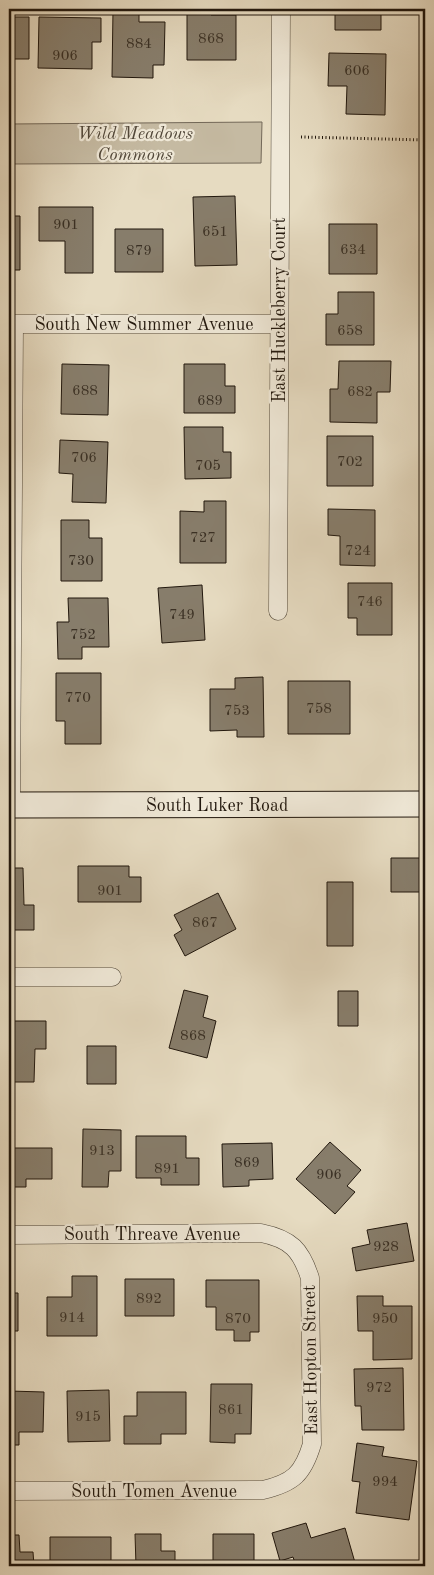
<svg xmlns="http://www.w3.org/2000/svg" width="434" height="1575" font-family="'Old Standard TT',serif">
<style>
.green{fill:#c5baa2;stroke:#736858}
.building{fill:#877d6b;stroke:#21170d}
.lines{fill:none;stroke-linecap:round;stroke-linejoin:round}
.street-casing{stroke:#52483a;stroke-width:19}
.secondary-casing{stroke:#21170d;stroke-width:27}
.path{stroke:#21170d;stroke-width:3;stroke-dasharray:1 2.5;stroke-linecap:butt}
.street{stroke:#efe8d7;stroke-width:18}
.secondary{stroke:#efe8d7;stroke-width:25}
.labels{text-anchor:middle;stroke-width:4.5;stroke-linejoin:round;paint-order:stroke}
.number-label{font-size:15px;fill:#3a3024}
.park-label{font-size:18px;font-style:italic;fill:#52483a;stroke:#efe8d7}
.street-label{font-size:18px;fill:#21170d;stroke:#efe8d7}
</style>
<rect width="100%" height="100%" fill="#e6dbc1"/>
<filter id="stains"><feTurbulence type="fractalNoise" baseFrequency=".004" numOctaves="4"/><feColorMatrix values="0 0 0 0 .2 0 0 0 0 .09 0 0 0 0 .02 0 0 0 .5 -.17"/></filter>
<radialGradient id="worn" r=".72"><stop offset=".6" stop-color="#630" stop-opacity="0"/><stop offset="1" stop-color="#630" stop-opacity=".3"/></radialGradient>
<path class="green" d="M262,122L261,163L9,164V124Z"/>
<path class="building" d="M187,9H211V15H236V60H187Z
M335,9H381V30H335Z
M113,10L139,11V22H165L164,65H153V78L112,77Z
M9,17H29V59H9Z
M39,17L101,18V42H92V69L38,68Z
M329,53L386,54L385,115L346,114L347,86H328Z
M235,196L237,265L195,266L193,197Z
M39,207H93V273H65V241H39Z
M9,216H20V270H9Z
M329,224H377V274H329Z
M115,229H163V272H115Z
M338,292H374V345H326V314H338Z
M339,361H391L390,392H377V423L330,422V389H338Z
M62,364L109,365L108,415L61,414Z
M184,364H225V386H235V413H184Z
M184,427H223V452H231V478L185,479Z
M327,436H373V486H327Z
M60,440L108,442L106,503L72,502L73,474L59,473Z
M204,501H226V563H180V511L204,512Z
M328,509L375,510V566L340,565V536L328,535Z
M61,520H89V538H102V581H61Z
M348,583H392V635H357V618H348Z
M202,585L205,640L162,643L158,588Z
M68,598H108L109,647H82V659H58L57,622H69Z
M56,673H101V744H65V721H56Z
M263,677L264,737H237V730L210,731V689H235V678Z
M288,681H350V734H288Z
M391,858H425V892H391Z
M78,866H129V877H141V902H78Z
M9,868H23L24,905H34V930H9Z
M327,882H353V946H327Z
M218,893L236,929L185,956L174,935L182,930L174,915Z
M420,954H425V1038H420Z
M184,990L208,996L203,1017L216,1021L207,1058L169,1048Z
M338,991H358V1026H338Z
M9,1021H46V1049H35L34,1082H9Z
M87,1046H116V1084H87Z
M83,1129L121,1130V1171H109L108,1187H82Z
M136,1136H186V1158H199V1185H161V1178H136Z
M330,1142L361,1170L347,1186L355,1192L335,1214L296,1179Z
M272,1143L273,1179L249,1180V1186L223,1187L222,1144Z
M9,1148H52V1179H26V1187H9Z
M407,1223L414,1261L356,1271L352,1248L370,1244L367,1230Z
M72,1276H97V1336H47V1297H72Z
M125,1279H174V1316H125Z
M206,1280H259V1332H250V1341H234V1330H216V1307H206Z
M9,1293H18V1331H9Z
M357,1296H383V1306H412V1359L373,1360V1331H358Z
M403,1368L404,1430H362L361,1406H355L354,1369Z
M211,1384H252L251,1434H235V1443L210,1442Z
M109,1390L110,1441L68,1442L67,1391Z
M9,1391L44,1392L43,1432H19V1445H9Z
M137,1392H186V1434H161V1444H124V1416H137Z
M357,1443L384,1447L382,1456L417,1461L409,1520L356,1513L360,1482L352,1481Z
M306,1523L311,1538L345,1528L356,1566H296L293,1557L280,1561L272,1533Z
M135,1534H161V1551H175V1566H136Z
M213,1534H254V1566H213Z
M9,1535H19L20,1552H33L34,1566H9Z
M50,1537H111V1562H100V1566H50Z"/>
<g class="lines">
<defs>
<path id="street" d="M9,324H279
M278,611L281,9
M11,805L14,324
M9,977H112
M9,1235L261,1233C291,1239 301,1250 310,1278L312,1444C303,1474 293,1483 263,1490L9,1491"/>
<path id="secondary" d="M9,805L425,804"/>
</defs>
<use href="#street" class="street-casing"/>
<use href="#secondary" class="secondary-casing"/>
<path class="path" d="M301,137L425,140
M421,779L425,435"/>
<use href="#street" class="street"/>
<use href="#secondary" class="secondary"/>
</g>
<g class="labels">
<g class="number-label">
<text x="211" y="43">868</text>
<text x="139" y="48">884</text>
<text x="65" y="60">906</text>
<text x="357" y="75">606</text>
<text x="66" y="229">901</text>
<text x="215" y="236">651</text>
<text x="353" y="254">634</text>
<text x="139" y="255">879</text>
<text x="350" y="335">658</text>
<text x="85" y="395">688</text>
<text x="360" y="396">682</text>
<text x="210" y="405">689</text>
<text x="84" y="462">706</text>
<text x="350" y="466">702</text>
<text x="208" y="470">705</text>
<text x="203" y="542">727</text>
<text x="358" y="555">724</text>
<text x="81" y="565">730</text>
<text x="370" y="606">746</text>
<text x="182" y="619">749</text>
<text x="83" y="639">752</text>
<text x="78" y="702">770</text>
<text x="319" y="713">758</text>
<text x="237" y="715">753</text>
<text x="110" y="895">901</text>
<text x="205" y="927">867</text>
<text x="193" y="1040">868</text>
<text x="102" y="1155">913</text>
<text x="247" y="1167">869</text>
<text x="167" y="1173">891</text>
<text x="329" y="1179">906</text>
<text x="386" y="1251">928</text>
<text x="149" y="1303">892</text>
<text x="72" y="1322">914</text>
<text x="238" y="1323">870</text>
<text x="385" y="1323">950</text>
<text x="379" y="1392">972</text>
<text x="231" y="1414">861</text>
<text x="88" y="1421">915</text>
<text x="385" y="1486">994</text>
</g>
<g class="park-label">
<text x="135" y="139">Wild Meadows<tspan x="135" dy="21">Commons</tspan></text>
</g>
<g class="street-label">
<text transform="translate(279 310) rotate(-90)" y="6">East Huckleberry Court</text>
<text x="144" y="330">South New Summer Avenue</text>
<text x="217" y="811">South Luker Road</text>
<text x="152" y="1240">South Threave Avenue</text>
<text transform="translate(310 1360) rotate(-91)" y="6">East Hopton Street</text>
<text x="154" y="1497">South Tomen Avenue</text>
</g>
</g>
<rect width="434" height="1575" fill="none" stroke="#e6dbc1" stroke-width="30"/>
<rect x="10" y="10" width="414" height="1555" fill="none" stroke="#21170d" stroke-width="2.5"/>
<rect x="15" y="15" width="404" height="1545" fill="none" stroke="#21170d"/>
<rect width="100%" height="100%" filter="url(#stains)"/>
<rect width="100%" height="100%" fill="url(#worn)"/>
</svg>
